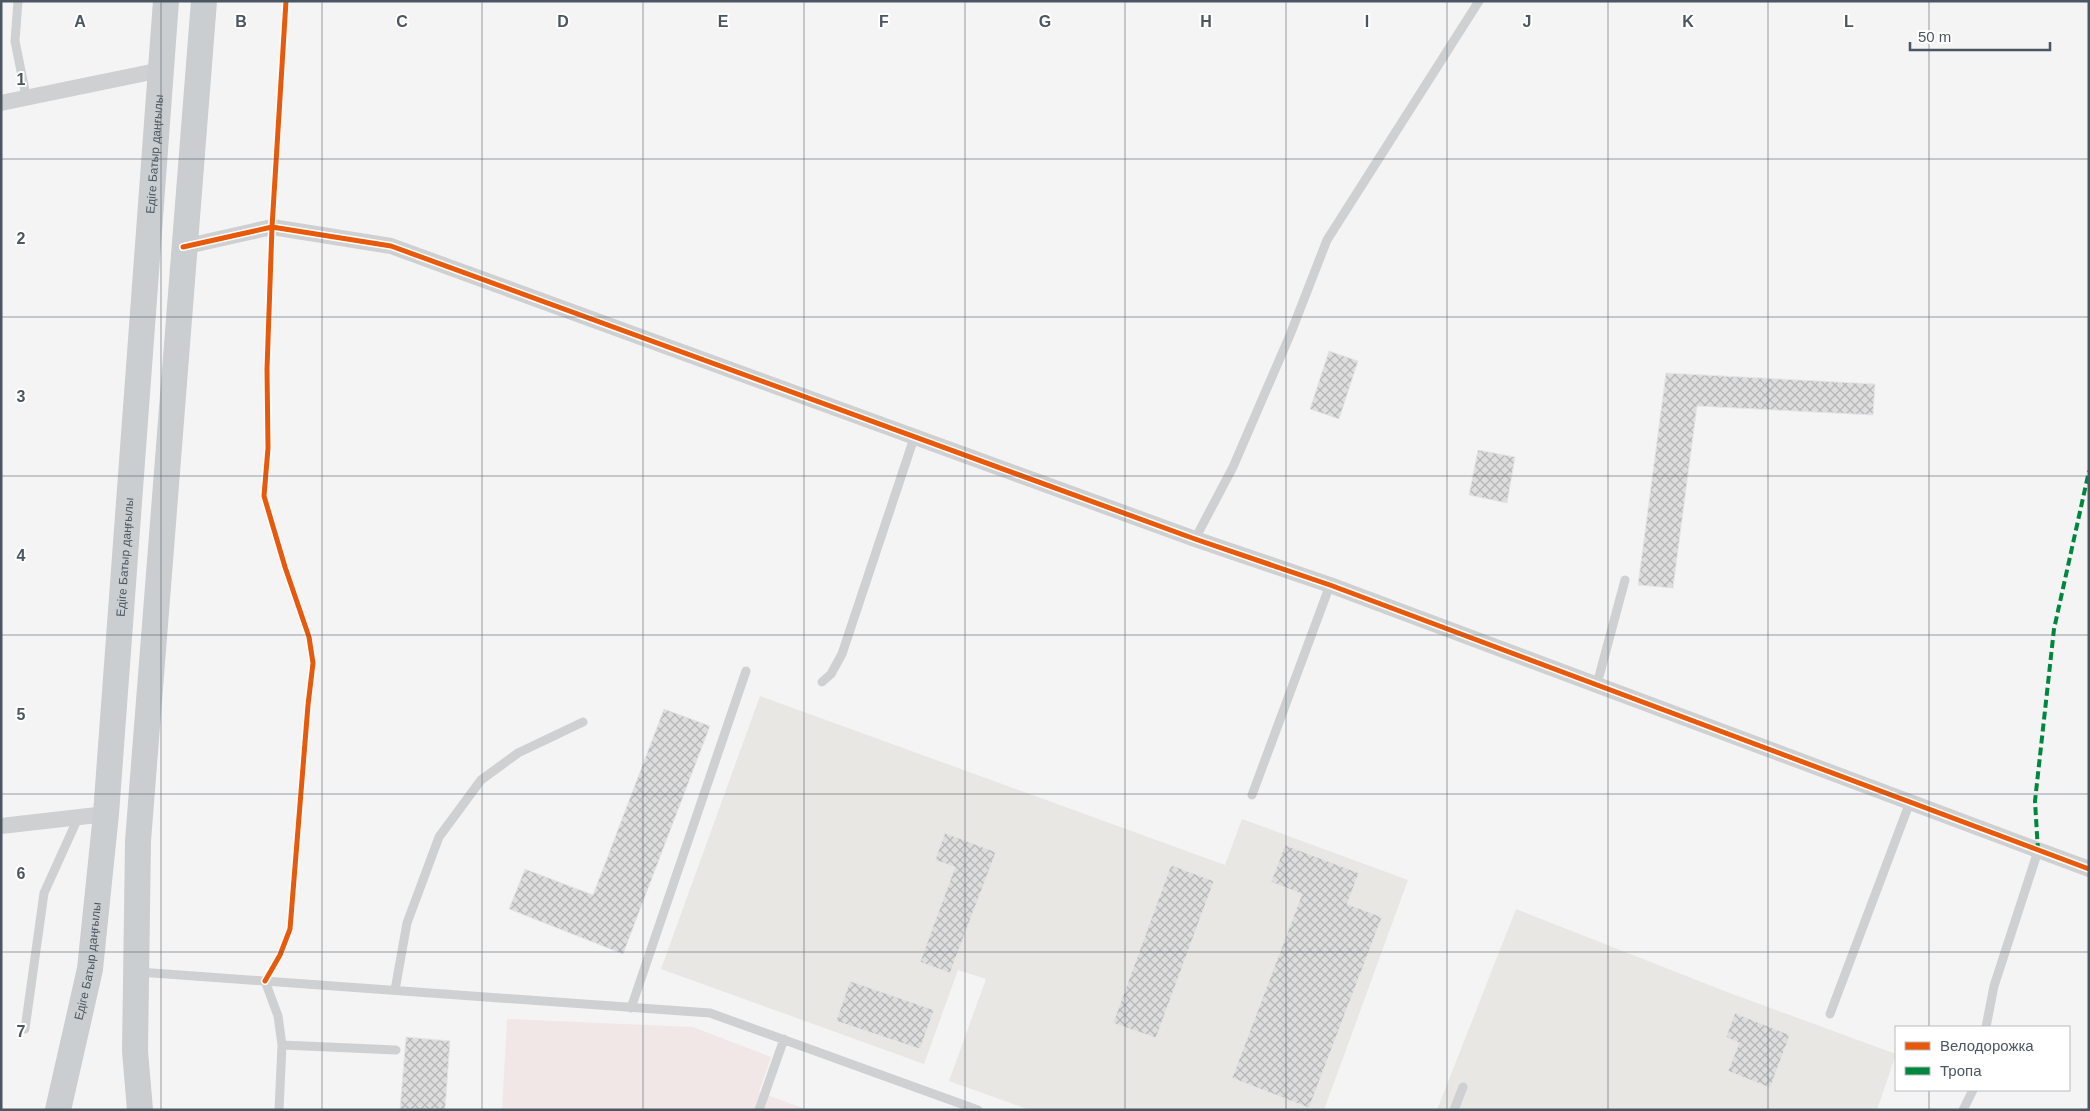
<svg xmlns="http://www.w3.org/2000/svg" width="2090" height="1111" font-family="Arial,sans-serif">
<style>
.commercial{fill:#e8e7e3}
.medical{fill:#f1e7e6}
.building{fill:url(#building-cross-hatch);stroke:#e5e6e7}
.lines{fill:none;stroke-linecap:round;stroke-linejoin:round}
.lane{stroke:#ced0d2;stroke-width:9}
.street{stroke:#ced0d2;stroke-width:16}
.primary{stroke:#caced1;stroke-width:26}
.quiet{stroke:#00873e;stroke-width:4;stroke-dasharray:8 4;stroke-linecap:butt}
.cycleway-casing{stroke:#fff;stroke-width:8}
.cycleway{stroke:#e8590c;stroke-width:5}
.grid{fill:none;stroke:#4a5661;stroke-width:1;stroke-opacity:0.55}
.labels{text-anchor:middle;stroke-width:4;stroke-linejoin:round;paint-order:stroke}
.street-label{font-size:12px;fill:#4a5661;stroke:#fff}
.grid-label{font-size:16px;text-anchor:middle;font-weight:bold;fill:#4a5661;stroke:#fff;stroke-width:4;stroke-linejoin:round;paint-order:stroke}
</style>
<defs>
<pattern id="building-cross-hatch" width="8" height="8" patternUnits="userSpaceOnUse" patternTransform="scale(1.25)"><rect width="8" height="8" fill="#ddddde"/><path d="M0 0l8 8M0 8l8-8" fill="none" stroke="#b5b6b7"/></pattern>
</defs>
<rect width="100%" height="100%" fill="#f4f4f4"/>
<path class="commercial" d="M760,696L1225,865L1242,819L1408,880L1324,1110H1030L949,1081L986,979L958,970L924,1064L661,969Z
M1516,909L1727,992L1896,1054L1877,1110H1437Z"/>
<path class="medical" d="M507,1019L693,1027L771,1057L759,1092L808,1110H502Z"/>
<path class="building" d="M1329,351L1358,361L1339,419L1310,409Z
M1666,373L1875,384L1873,415L1697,406L1673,588L1638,585Z
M1478,450L1515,457L1507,503L1469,495Z
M664,709L710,726L623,954L509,909L525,869L593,895Z
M945,833L996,852L950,973L920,962L955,867L935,860Z
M1285,845L1359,873L1347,904L1382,917L1309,1108L1232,1078L1302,894L1271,882Z
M1171,865L1214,881L1156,1038L1113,1023Z
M850,981L934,1010L920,1049L836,1021Z
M1735,1013L1790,1035L1770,1088L1728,1071L1739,1043L1726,1037Z
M406,1037L450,1041L445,1110H400Z"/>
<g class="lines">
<path class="lane" d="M18,1L15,41L26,96
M1195,539L1233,467L1290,335L1327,240L1479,1
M822,682L831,674L842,654L914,438
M1597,684L1625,580
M1252,795L1330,585
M139,972L710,1013L978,1110
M265,981L278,1016L282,1045L279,1110
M395,990L407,923L439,837L481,780L518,753L583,722
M631,1008L746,671
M1830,1014L1910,802
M1986,1027L1994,986L2038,851
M25,1029L44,893L78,818
M282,1045L396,1050
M759,1110L784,1039
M1454,1110L1463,1087
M1963,1110L1973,1090"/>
<path class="street" d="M1,103L161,70
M183,247L272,227L391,246L1195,539L1330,585L2089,869
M1,826L106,814"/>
<g class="primary">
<path id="s1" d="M58,1110L90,969L106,814L166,1"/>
<path d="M140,1110L135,1051L138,841L204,1"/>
</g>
<path class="quiet" d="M2038,851L2035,801L2054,629L2089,471"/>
<defs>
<path id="cycleway" d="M183,247L272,227L391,246L1195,539L1330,585L2089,869
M265,981L280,955L290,929L308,705L313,663L309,637L285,567L264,496L268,448L267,369L272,227L286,1"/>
</defs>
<use href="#cycleway" class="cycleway-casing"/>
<use href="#cycleway" class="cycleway"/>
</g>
<path class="grid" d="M161,1V1110M322,1V1110M482,1V1110M643,1V1110M804,1V1110M965,1V1110M1125,1V1110M1286,1V1110M1447,1V1110M1608,1V1110M1768,1V1110M1929,1V1027M1,159H2089M1,317H2089M1,476H2089M1,635H2089M1,794H2089M1,952H2089M1929,1090V1110"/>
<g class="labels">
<g class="street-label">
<text dy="4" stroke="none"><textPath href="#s1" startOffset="962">Едіге Батыр даңғылы</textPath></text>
<text dy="4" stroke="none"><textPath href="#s1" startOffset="558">Едіге Батыр даңғылы</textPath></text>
<text dy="4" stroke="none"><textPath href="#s1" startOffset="152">Едіге Батыр даңғылы</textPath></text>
</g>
</g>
<g class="grid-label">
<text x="80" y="27">A</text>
<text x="241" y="27">B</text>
<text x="402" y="27">C</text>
<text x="563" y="27">D</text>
<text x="723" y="27">E</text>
<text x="884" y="27">F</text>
<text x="1045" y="27">G</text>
<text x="1206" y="27">H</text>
<text x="1367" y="27">I</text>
<text x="1527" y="27">J</text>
<text x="1688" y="27">K</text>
<text x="1849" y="27">L</text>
<text x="21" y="85">1</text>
<text x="21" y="244">2</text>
<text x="21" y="402">3</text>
<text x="21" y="561">4</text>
<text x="21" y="720">5</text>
<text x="21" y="879">6</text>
<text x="21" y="1037">7</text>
</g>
<rect width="2090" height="1111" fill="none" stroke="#4a5661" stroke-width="5"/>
<rect x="1895" y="1026" width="175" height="65" fill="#ffffff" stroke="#b7bbc0"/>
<rect x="1905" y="1042" width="25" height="8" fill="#e8590c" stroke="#b7bbc0"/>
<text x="1940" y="1051" font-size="15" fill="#4a5661">Велодорожка</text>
<rect x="1905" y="1067" width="25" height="8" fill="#00873e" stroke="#b7bbc0"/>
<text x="1940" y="1076" font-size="15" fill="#4a5661">Тропа</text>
<path d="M1910 42v8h140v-8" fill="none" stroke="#4a5661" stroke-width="2.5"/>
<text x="1918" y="42" font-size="15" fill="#4a5661" stroke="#ffffff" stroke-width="4" paint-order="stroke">50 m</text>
</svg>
